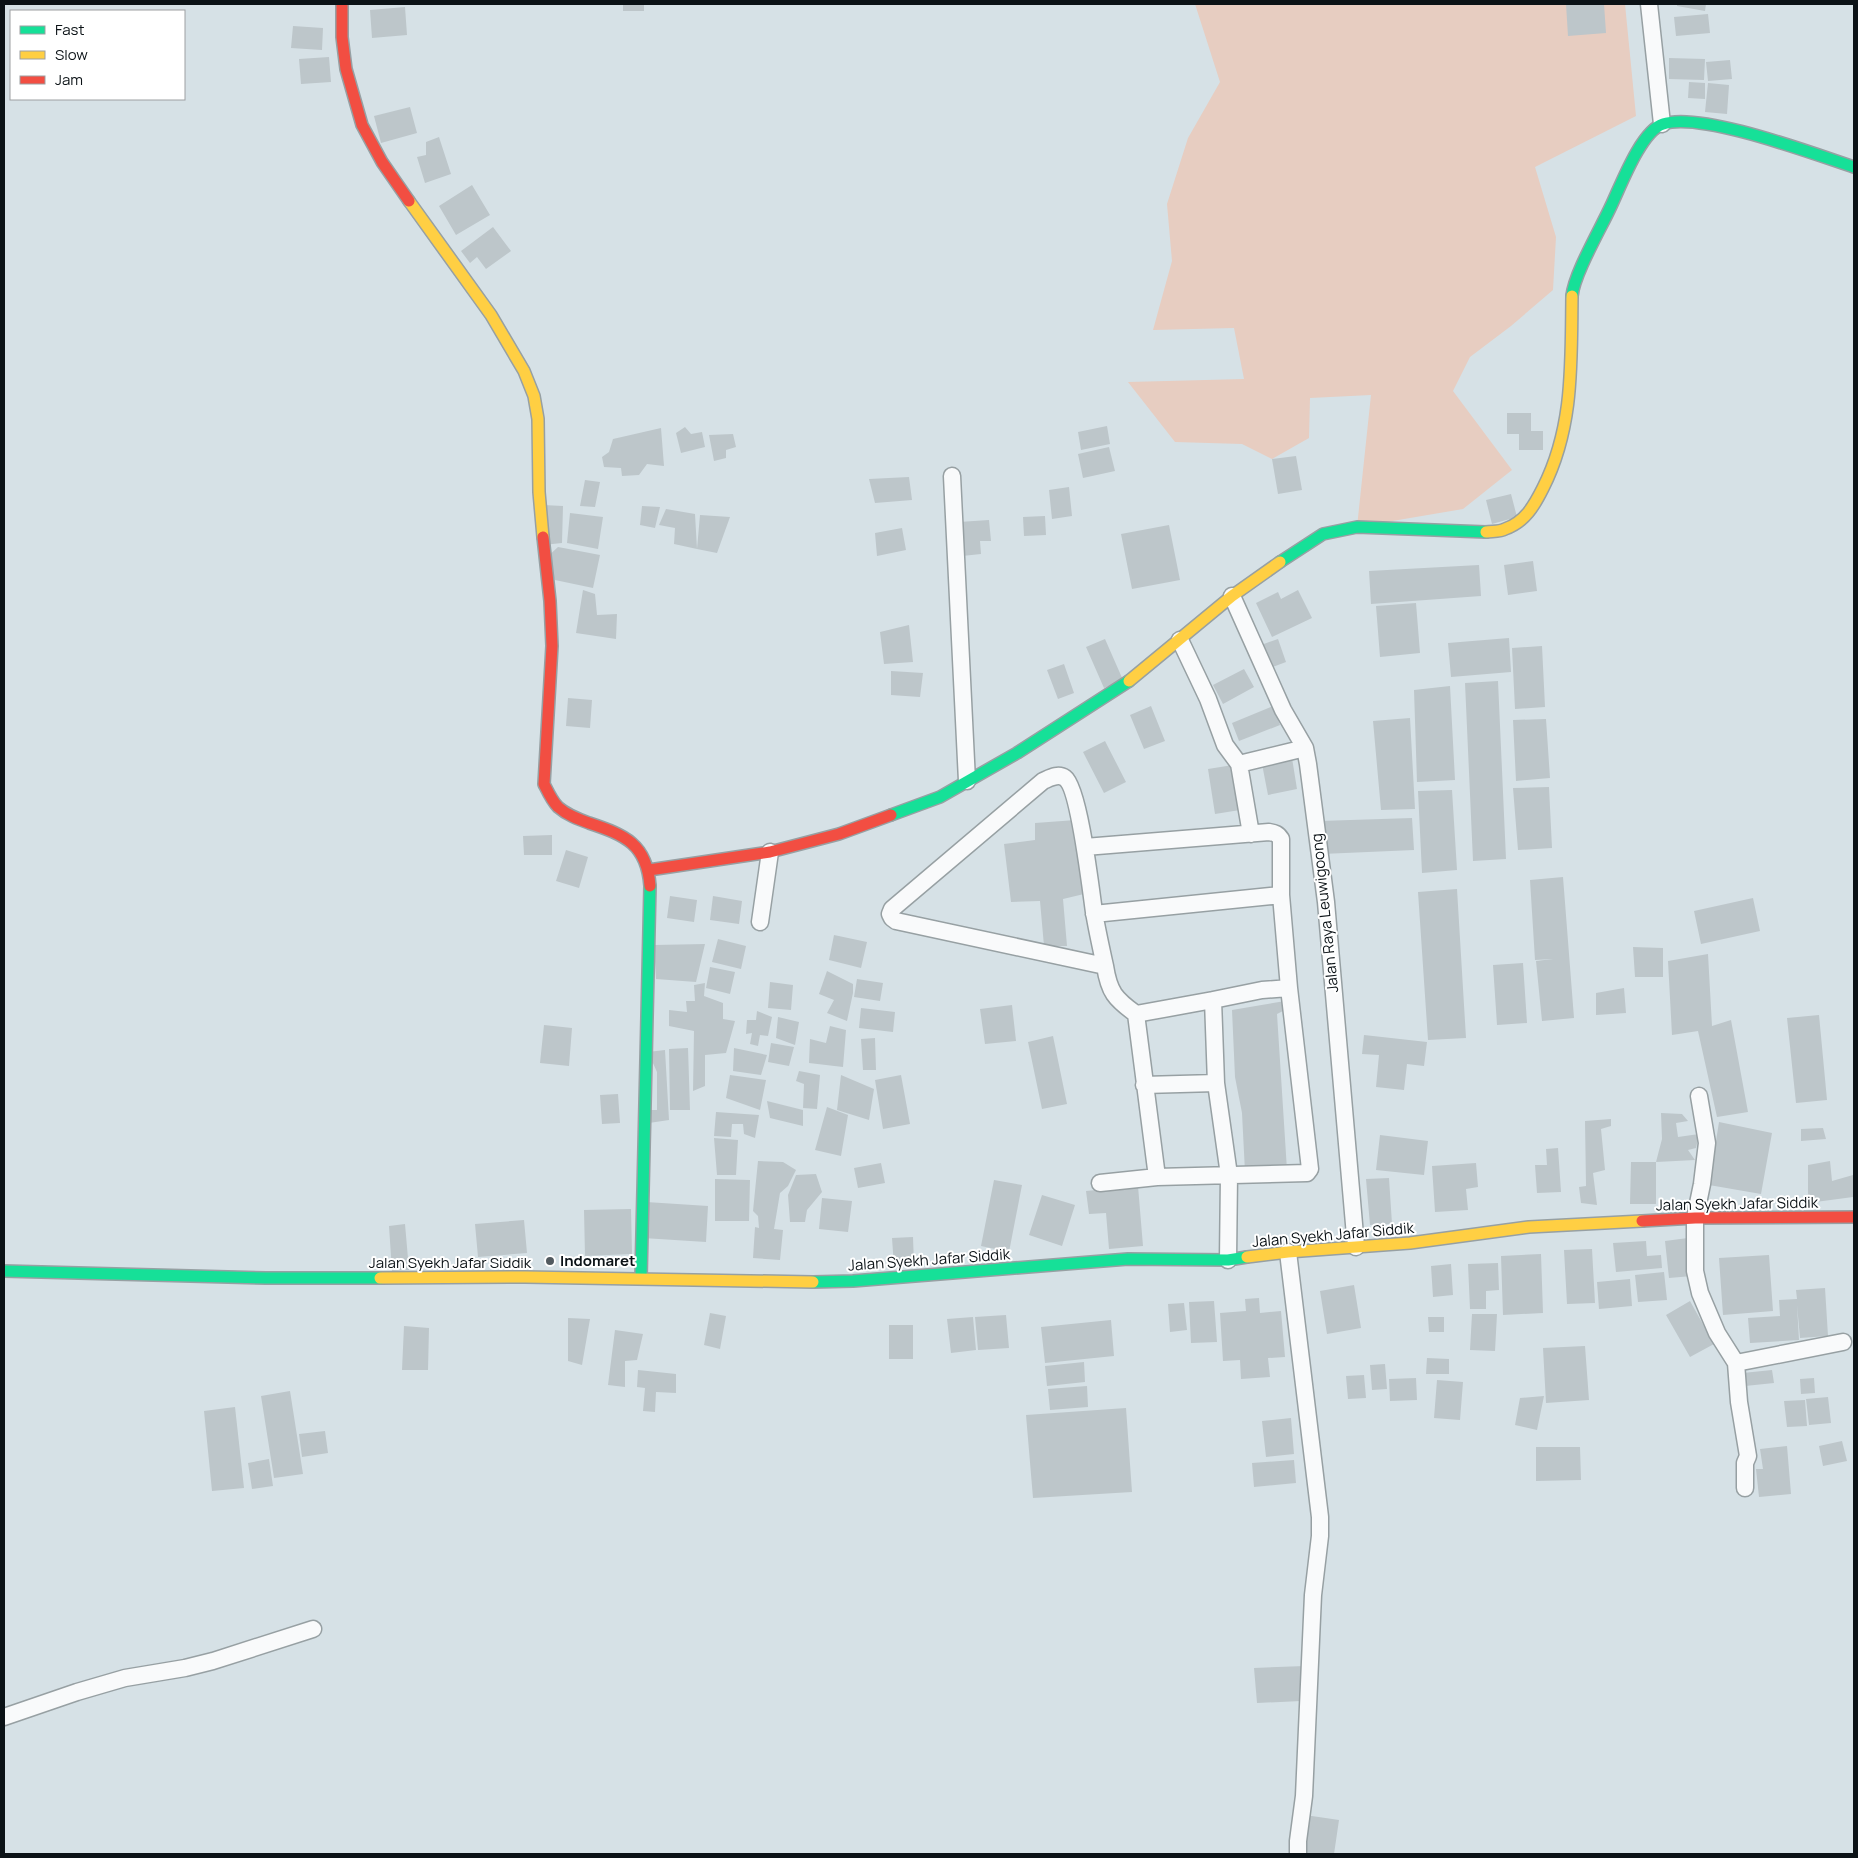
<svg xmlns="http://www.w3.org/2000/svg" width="1858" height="1858" font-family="Manrope,sans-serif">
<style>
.green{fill:#e7cdc1}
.building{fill:#bdc6ca}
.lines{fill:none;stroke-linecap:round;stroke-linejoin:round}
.street-casing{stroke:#97a0a3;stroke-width:19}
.fast-casing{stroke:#97a0a3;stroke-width:14}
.slow-casing{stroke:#97a0a3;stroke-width:14}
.jam-casing{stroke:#97a0a3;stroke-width:14}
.street{stroke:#f9fafb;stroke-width:16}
.fast{stroke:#16e098;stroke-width:11}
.slow{stroke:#ffcf43;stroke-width:11}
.jam{stroke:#f24e42;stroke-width:11}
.poi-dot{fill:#525a5f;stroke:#fff;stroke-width:2}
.labels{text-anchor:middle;stroke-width:4;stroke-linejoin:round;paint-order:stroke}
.street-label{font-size:15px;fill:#0b1216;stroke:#fff}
.poi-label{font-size:15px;font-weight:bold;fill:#0b1216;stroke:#fff;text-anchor:start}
</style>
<rect width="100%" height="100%" fill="#d6e1e6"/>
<path class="green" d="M1195,4H1625L1636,116L1535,167L1556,237L1553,290L1511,326L1470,357L1453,391L1512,470L1463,509L1357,527L1371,395L1310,398L1309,438L1272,459L1242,444L1175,442L1128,382L1244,379L1234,328L1153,330L1172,261L1167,204L1188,138L1220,82Z"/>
<path class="building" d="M623,4H644V11H623Z
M1566,4H1604L1606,33L1568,36Z
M1677,4H1706L1705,11L1677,6Z
M405,7L407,35L372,38L370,10Z
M1708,14L1710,33L1676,36L1674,17Z
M293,26L323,28L322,50L291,48Z
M329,57L331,82L301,84L299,59Z
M1669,58L1705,59L1704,80L1669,79Z
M1730,60L1732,79L1708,81L1706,62Z
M1689,82L1705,83V99L1688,98Z
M1708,83L1729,85L1727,114L1705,112Z
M410,107L417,133L381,143L374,116Z
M439,137L451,174L425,183L417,157L426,155V142Z
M472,185L490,215L456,235L439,206Z
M493,227L511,251L486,269L477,257L470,263L461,251Z
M1507,413H1531V431H1543V450H1519V434H1507Z
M1107,426L1110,444L1081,450L1078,432Z
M685,427L691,434L702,432L705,447L681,453L676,433Z
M661,428L664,466L647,464L639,475L622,476L621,468L604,467L602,457L609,452L613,439Z
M733,434L736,447L726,450V458L714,461L709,435Z
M1109,447L1115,471L1083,478L1078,454Z
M1296,456L1302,490L1278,494L1272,459Z
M909,477L912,500L875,503L869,479Z
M585,480L600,482L595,507L580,506Z
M1069,487L1072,516L1052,519L1049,490Z
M1511,494L1517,517L1492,524L1486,500Z
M543,505L563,506L562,543L543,545Z
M642,506L660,507L655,528L640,525Z
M666,509L695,514L697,549L700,515L730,517L717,553L697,549L674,544L675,528L659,525Z
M570,513L603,517L598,549L567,543Z
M1045,516L1046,535L1024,536L1023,517Z
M989,520L991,541H980L981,554L962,556L959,522Z
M1169,525L1180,580L1132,589L1121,534Z
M902,528L906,550L877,556L875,533Z
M558,547L600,555L593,588L555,580L545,559Z
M1533,561L1537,591L1508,595L1504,565Z
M1479,565L1481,596L1371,604L1369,571Z
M583,590L595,594L597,615L617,614L616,639L576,633Z
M1298,590L1312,618L1272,637L1256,603L1278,592L1281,599Z
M1416,603L1420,653L1380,657L1376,606Z
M909,625L913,662L884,664L880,632Z
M1509,638L1511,672L1451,677L1448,643Z
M1105,639L1123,680L1104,688L1086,647Z
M1278,639L1286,662L1270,668L1261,645Z
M1542,646L1545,707L1515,709L1512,648Z
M1064,664L1074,693L1058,699L1047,670Z
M1244,669L1254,687L1223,704L1213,685Z
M891,671L923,673L920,697L891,695Z
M1498,681L1506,859L1473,861L1465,683Z
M1450,686L1455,780L1417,782L1414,690Z
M568,698L592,700L590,728L566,726Z
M1151,706L1165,741L1144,749L1130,715Z
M1273,706L1280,725L1239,741L1232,723Z
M1410,718L1415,809L1381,810L1373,721Z
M1546,719L1550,778L1516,781L1513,720Z
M1105,741L1126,782L1104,793L1083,752Z
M1292,758L1297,789L1268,795L1262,764Z
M1233,765L1240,810L1215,814L1208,769Z
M1549,787L1552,848L1518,850L1513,788Z
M1452,790L1457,870L1422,873L1418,791Z
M1412,818L1414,850L1322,854L1320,821Z
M1076,820L1084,894L1063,899L1067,946H1044L1040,901L1011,902L1004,844L1035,840V823Z
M552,835V855H524L523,836Z
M566,850L588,857L579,888L556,881Z
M1563,877L1574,1018L1542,1021L1536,961L1553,959L1535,960L1530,880Z
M1457,889L1466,1038L1428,1040L1418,892Z
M670,896L697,900L694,922L667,918Z
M713,896L742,901L739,924L710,920Z
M1753,898L1760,931L1701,944L1694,911Z
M834,935L867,942L861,968L829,960Z
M718,939L746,946L741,969L712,962Z
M705,944L696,982L656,979L654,945Z
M1633,947L1663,948V977H1635Z
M1708,954L1712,1026L1731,1020L1748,1112L1717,1117L1698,1031L1672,1035L1668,961Z
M1523,963L1527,1023L1497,1025L1493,965Z
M710,967L735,972L730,994L706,988Z
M827,971L853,984V993L847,1021L827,1013L834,1000L819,994Z
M857,979L883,983L880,1001L854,997Z
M770,982L793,985L791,1010L768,1008Z
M705,983L704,996L723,1003V1019L735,1021L726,1053L705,1055V1086L693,1091L694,1031L669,1026V1010L687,1012L686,1001H695L694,985Z
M1624,988L1626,1013L1596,1015V993Z
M1285,1001V1010L1277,1014L1287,1170L1245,1172L1242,1113L1235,1077L1232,1010Z
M1012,1005L1016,1041L985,1044L980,1009Z
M861,1008L895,1012L893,1032L859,1028Z
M757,1011L772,1017L768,1036L760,1035L758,1046L750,1044L752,1033L746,1034L747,1020H756Z
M1819,1015L1827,1100L1796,1103L1787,1018Z
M778,1017L799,1022L795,1045L776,1038Z
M544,1025L572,1028L569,1066L540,1063Z
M830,1026L846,1030L843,1067L809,1063L810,1039L826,1043Z
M1364,1035L1427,1042L1424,1066L1407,1064L1404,1090L1376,1087L1379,1055L1362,1054Z
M1053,1036L1067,1104L1042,1109L1028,1042Z
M875,1038L876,1070H863L861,1039Z
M771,1043L794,1047L789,1066L768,1062Z
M688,1048L690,1110H670L669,1049Z
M734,1048L767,1055L761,1075L733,1071Z
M665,1050L669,1120L649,1123V1110H657V1072L648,1052Z
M799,1071L820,1075L817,1109L803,1108L804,1084L796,1081Z
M730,1075L766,1080L760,1110L726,1098Z
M841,1075L874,1089L869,1120L837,1110Z
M901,1075L910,1124L883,1129L875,1080Z
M618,1094L620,1123L602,1124L600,1095Z
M767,1101L803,1110V1126L770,1118Z
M827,1107L848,1115L841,1156L815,1150Z
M716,1112L759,1115L755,1138L744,1134L743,1124H732L731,1137L714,1136Z
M1661,1113L1682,1114L1688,1121L1676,1123L1678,1137L1699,1134L1696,1148L1688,1150L1695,1160L1656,1162L1662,1139Z
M1611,1119V1126L1601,1129L1605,1170L1593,1173L1597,1205L1581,1203L1579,1187L1586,1186L1585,1121Z
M1719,1122L1772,1133L1761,1194L1709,1185Z
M1823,1128L1826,1139L1801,1141V1129Z
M1380,1135L1428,1141L1424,1175L1376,1170Z
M714,1138L738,1140L736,1175H717Z
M1558,1148L1561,1192L1537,1193L1535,1165H1547L1546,1149Z
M758,1161L783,1162L796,1170L788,1186L780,1193L774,1229L783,1230L780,1260L753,1258L755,1227L759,1228L758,1216L753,1211Z
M1830,1161L1832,1181L1853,1175V1197L1808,1203V1165Z
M1631,1162H1656V1204H1630Z
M881,1163L885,1183L858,1188L854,1168Z
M1476,1163L1478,1187L1466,1189L1468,1210L1435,1212L1432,1166Z
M816,1174L822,1192L807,1210L805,1222H790L788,1195L796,1175Z
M1389,1178L1392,1224L1370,1225L1366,1179Z
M715,1179L750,1180L749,1221H715Z
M994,1180L1022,1185L1009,1252L981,1246Z
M1138,1186L1143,1246L1109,1249L1106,1213L1089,1214L1086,1191Z
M1042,1195L1075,1205L1062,1246L1029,1235Z
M822,1198L852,1201L848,1232L819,1229Z
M646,1202L708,1206L706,1242L643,1238Z
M631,1209L632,1254L585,1256L584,1210Z
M524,1220L527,1253L478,1257L475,1224Z
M405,1224L409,1270L392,1271L389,1226Z
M913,1237L914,1265L894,1266L892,1238Z
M1688,1238L1692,1276L1669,1278L1665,1241Z
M1646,1241L1647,1256L1661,1255L1662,1268L1616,1272L1613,1243Z
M1592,1249L1595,1303L1567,1304L1564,1250Z
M1541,1254L1543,1313L1503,1315L1501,1256Z
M1769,1255L1773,1311L1723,1315L1719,1258Z
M1498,1263L1499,1290L1486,1291V1309H1470L1468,1264Z
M1451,1264L1453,1295L1433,1297L1431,1266Z
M1664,1272L1667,1300L1638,1302L1635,1275Z
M1630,1279L1632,1306L1599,1309L1597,1282Z
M1354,1285L1361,1328L1327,1334L1320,1291Z
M1825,1288L1828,1336L1800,1338L1797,1305L1799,1340L1750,1343L1748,1318L1780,1316L1779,1300L1797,1299L1796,1290Z
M1259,1298L1260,1313L1281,1311L1285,1357L1268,1358L1270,1377L1241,1379L1240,1360L1223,1361L1220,1313L1246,1311L1245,1299Z
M1214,1301L1217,1342L1191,1343L1189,1302Z
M1690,1301L1714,1344L1690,1357L1666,1315Z
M1184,1303L1187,1330L1170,1332L1168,1304Z
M710,1313L726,1316L720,1349L704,1345Z
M1472,1314H1497L1495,1351L1470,1350Z
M1006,1315L1009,1348L978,1350L975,1317Z
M973,1317L976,1350L951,1353L947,1319Z
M1428,1317H1444V1332H1429Z
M568,1318L590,1319L582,1365L568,1361Z
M1111,1320L1114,1356L1045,1363L1041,1327Z
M889,1325H913V1359H889Z
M404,1326L429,1328L428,1370H402Z
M615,1330L643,1334L637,1360L625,1361V1387L608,1385Z
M1585,1346L1589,1400L1546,1403L1543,1348Z
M1427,1358L1449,1359V1374H1426Z
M1084,1362L1085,1382L1047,1386L1045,1366Z
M1385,1364L1387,1389L1372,1390L1370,1365Z
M638,1370L676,1374V1393L656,1392L655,1412L643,1411L645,1388L637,1387Z
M1772,1370L1774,1383L1745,1386L1743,1373Z
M1364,1375L1366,1398L1348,1399L1346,1376Z
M1416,1378L1417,1400L1390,1401L1389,1379Z
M1814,1378L1815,1393L1801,1394L1800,1379Z
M1437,1380L1463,1382L1460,1420L1434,1418Z
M1087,1386L1088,1407L1050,1410L1048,1389Z
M290,1391L303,1474L274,1478L261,1396Z
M1544,1396L1537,1430L1515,1425L1520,1398Z
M1828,1397L1831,1423L1809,1425L1806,1399Z
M1805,1400L1807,1426L1787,1427L1784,1401Z
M235,1407L244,1488L212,1491L204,1411Z
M1126,1408L1132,1492L1033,1498L1026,1415Z
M1291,1418L1294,1454L1266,1457L1262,1421Z
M325,1431L328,1453L302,1457L299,1434Z
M1842,1441L1847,1461L1823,1466L1819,1446Z
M1787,1446L1791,1494L1759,1497L1756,1469H1763L1760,1449Z
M1536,1447H1580L1581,1480L1536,1481Z
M269,1459L273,1486L252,1489L248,1463Z
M1294,1460L1296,1483L1254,1487L1252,1463Z
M1305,1666L1301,1701L1257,1703L1254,1668Z
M1305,1815L1339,1820L1334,1854H1305Z"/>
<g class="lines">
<defs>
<path id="street" d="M1649,4L1662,124
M952,476L967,781
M1232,596L1283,710L1305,748L1308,764L1326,902L1356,1247
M1180,640L1208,699L1225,745L1239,764L1305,748
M1239,764L1251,834
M1085,847L1269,832C1275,833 1278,834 1281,839V895L1289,988L1310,1169L1307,1173L1157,1177L1100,1183
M1094,914L1281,895
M760,922L770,852
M1105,966L896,921L892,918L890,914L892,909L1043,781C1050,778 1058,773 1065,778C1079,788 1091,891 1094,912C1097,930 1101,948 1105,966C1109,992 1115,999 1136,1014L1213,1000L1216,1083L1229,1175L1228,1260
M1213,1000L1262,990L1289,988
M1136,1014L1157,1177
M1144,1085L1216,1083
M1699,1096L1707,1143L1702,1184L1695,1218V1271L1700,1293L1717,1333L1736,1363L1843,1342
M1288,1252L1320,1517V1536L1313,1595L1304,1796L1298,1841V1854
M1736,1363L1739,1402L1748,1456L1745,1463V1488
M4,1717L77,1692L125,1678L185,1668L213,1661L313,1629"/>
<path id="fast" d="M1572,296C1574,274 1601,228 1611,206C1621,185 1641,131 1663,124C1700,111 1814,154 1854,167
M1280,562L1323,534L1357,527L1486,532
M891,815L940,797L1017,753L1129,681
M4,1271L266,1278H380
M641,1278L650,886
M813,1282L853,1281L1128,1259L1228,1260L1247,1257"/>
<path id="slow" d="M409,201L491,315L524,371L534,396L538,419L539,492L543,537
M1486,532C1492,531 1500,532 1505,529C1525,522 1534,506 1543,488C1574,427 1571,363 1572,296
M1129,681L1232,596L1280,562
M1247,1257L1288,1252L1410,1243L1529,1227L1642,1221
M380,1278L525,1277L813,1282"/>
<path id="jam" d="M342,4V37L346,69L362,125L382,162L409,201
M543,537L550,601L552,646L544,784C548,792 552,801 558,807C567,815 578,819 589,823C625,835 647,844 650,886
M649,870L770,852L839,834L891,815
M1642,1221L1695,1218L1854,1217"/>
</defs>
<use href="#street" class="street-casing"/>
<use href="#fast" class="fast-casing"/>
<use href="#slow" class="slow-casing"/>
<use href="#jam" class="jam-casing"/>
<use href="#street" class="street"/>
<use href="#fast" class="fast"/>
<use href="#slow" class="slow"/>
<use href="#jam" class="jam"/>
</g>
<circle class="poi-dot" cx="550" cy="1261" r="5"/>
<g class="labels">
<g class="street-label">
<text transform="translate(1325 913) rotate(-96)" y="5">Jalan Raya Leuwigoong</text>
<text transform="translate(1737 1204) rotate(-1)" y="5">Jalan Syekh Jafar Siddik</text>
<text transform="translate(1333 1235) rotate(-5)" y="5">Jalan Syekh Jafar Siddik</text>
<text transform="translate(929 1260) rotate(-4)" y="5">Jalan Syekh Jafar Siddik</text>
<text x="450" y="1268">Jalan Syekh Jafar Siddik</text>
</g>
<g class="poi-label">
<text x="560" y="1266">Indomaret</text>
</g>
</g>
<rect width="1858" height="1858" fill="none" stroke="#0b1216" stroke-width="10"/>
<rect x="10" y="10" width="175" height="90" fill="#ffffff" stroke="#9da0a2"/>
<rect x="20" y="26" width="25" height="8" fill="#16e098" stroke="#9da0a2"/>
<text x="55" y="35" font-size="15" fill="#0b1216">Fast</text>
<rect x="20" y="51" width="25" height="8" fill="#ffcf43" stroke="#9da0a2"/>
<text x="55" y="60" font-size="15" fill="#0b1216">Slow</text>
<rect x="20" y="76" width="25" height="8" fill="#f24e42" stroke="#9da0a2"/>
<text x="55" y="85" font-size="15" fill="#0b1216">Jam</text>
</svg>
